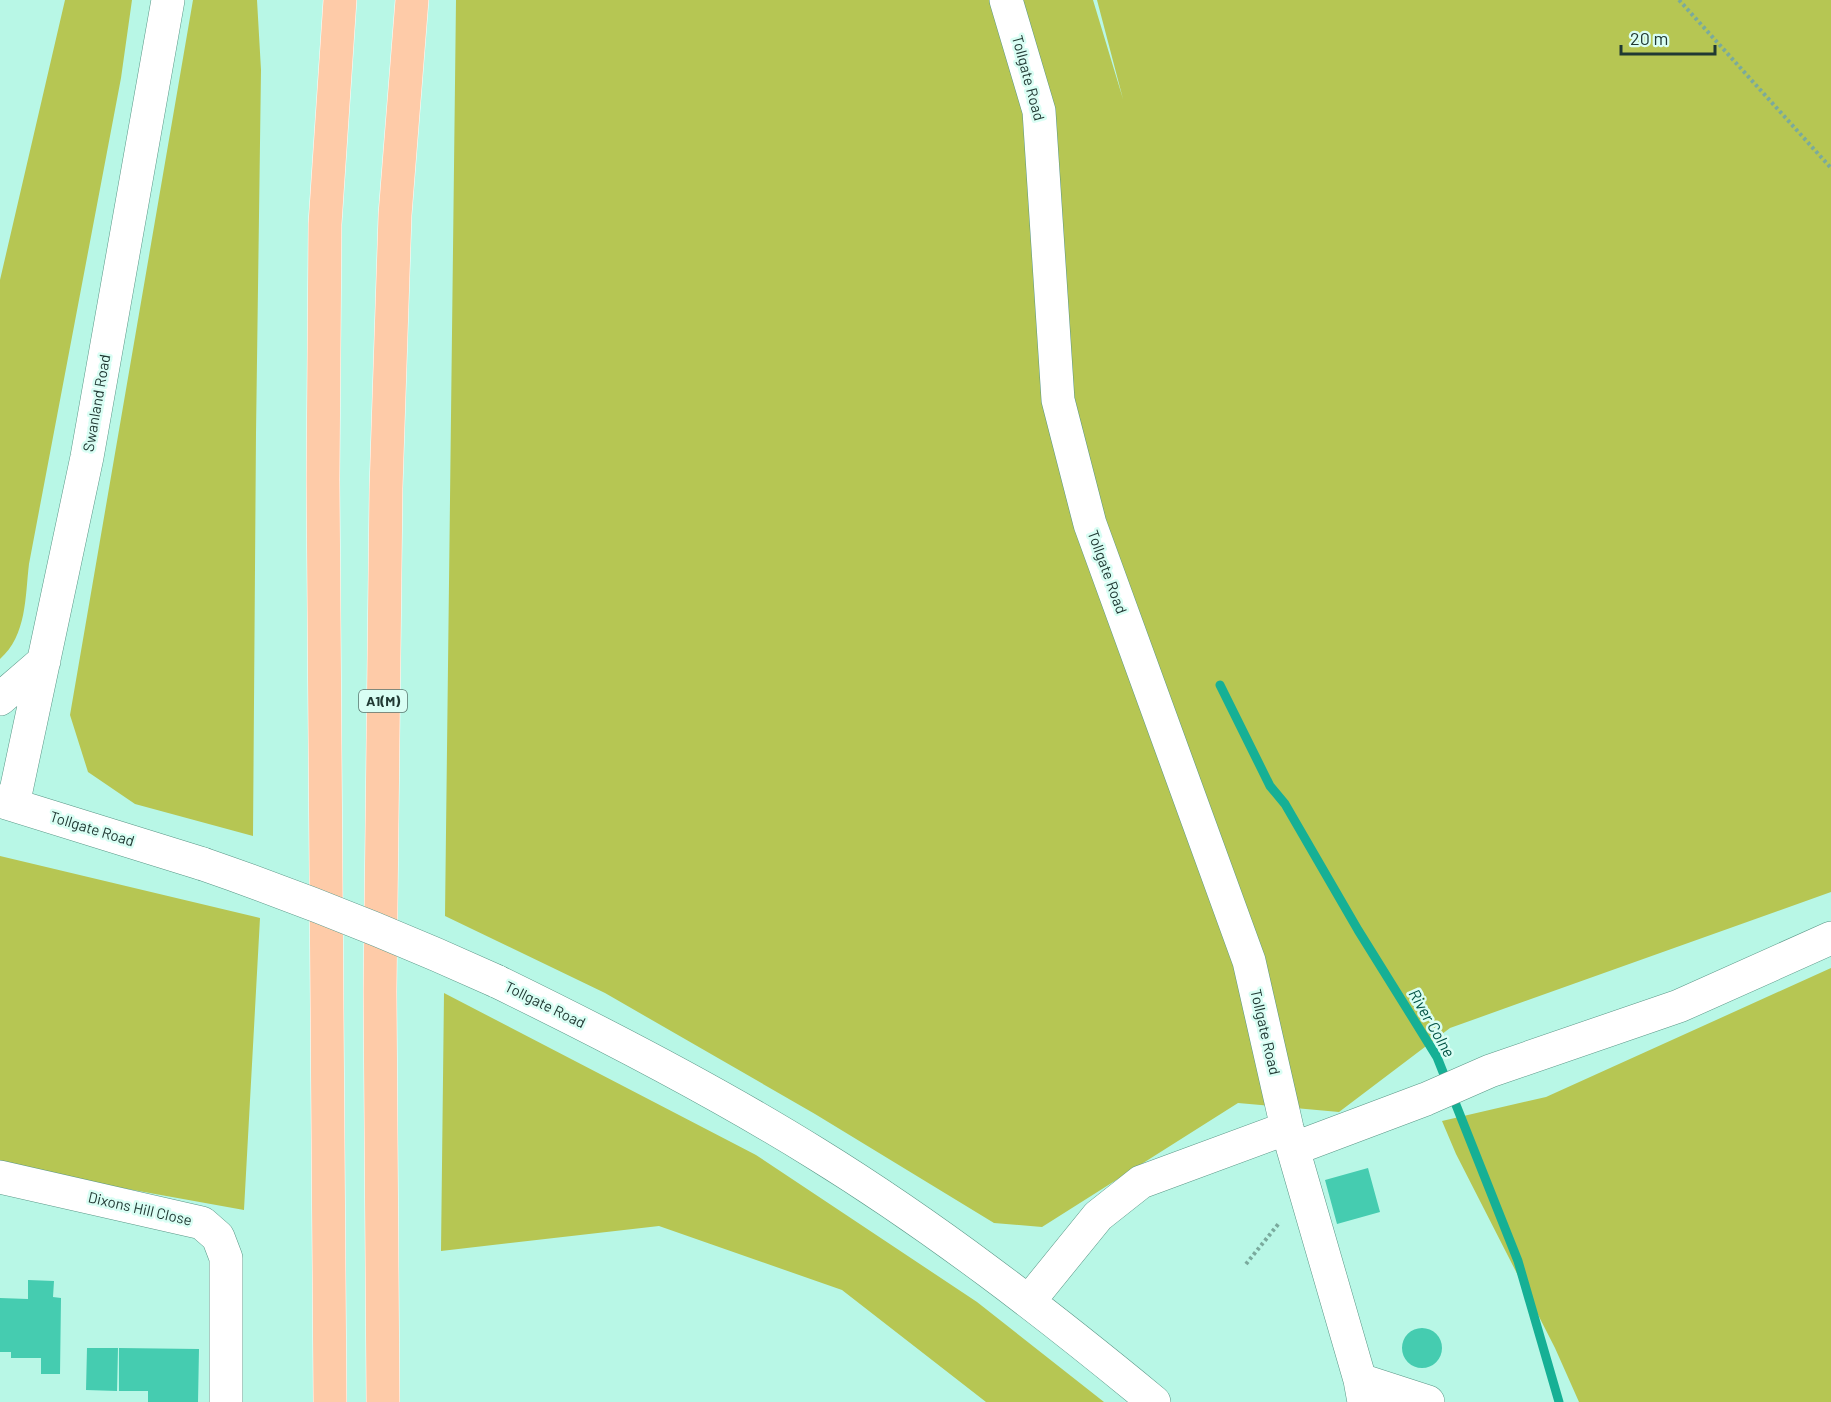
<svg xmlns="http://www.w3.org/2000/svg" width="1831" height="1402" font-family="Barlow,sans-serif">
<style>
.green{fill:#b6c653}
.lines{fill:none;stroke-linecap:round;stroke-linejoin:round}
.stream{stroke:#16b095;stroke-width:9}
.building{fill:#45ccb0}
.minor-casing{stroke:#599686;stroke-width:34}
.highway-casing{stroke:#fff;stroke-width:34}
.path{stroke:#7aaa9d;stroke-width:4;stroke-dasharray:3 3;stroke-linecap:butt}
.minor{stroke:#fff;stroke-width:33}
.highway{stroke:#fecba8;stroke-width:33}
.minor-bridge-casing{stroke:#599686;stroke-width:34;stroke-linecap:butt}
.minor-bridge{stroke:#fff;stroke-width:33}
.labels{text-anchor:middle;stroke-width:5;stroke-linejoin:round;paint-order:stroke}
.shield{fill:#d9fef4;stroke:#58746d;stroke-width:1.5}
.shield-label{font-size:14px;font-weight:bold;fill:#203933}
.street-label{font-size:15px;fill:#203933;stroke:#d9fef4}
.water-label{font-size:16px;font-style:italic;fill:#035446;stroke:#d9fef4}
</style>
<rect width="100%" height="100%" fill="#b8f7e6"/>
<path class="green" d="M65,0H132L121,78L29,564C25,597 27,635 0,659V280Z
M193,0H257L261,70L256,433L253,836L135,804L88,772L70,715Z
M456,0H1093L1123,99L1097,0H1831V892L1450,1028L1339,1112L1238,1103L1042,1227L994,1223L815,1114L605,993L445,916Z
M0,856L260,918L244,1210L0,1166Z
M1831,968V1402H1579L1555,1348L1456,1154L1442,1121L1546,1097Z
M444,993L756,1155L977,1302L1104,1402H986L842,1290L659,1226L441,1251Z"/>
<g class="lines">
<path class="stream" d="M1220,685L1270,786L1285,804L1358,930L1437,1057L1518,1261L1559,1402"/>
</g>
<path class="building" d="M1368,1168L1380,1212L1337,1224L1325,1180Z
M28,1280L54,1281L53,1297L61,1298L60,1374H41V1358H11V1352H0V1298L28,1299Z
M1402 1348a20 20 0 1 1 40 0a20 20 0 1 1-40 0Z
M87,1348H118L117,1391L86,1390Z
M119,1348L199,1349L198,1402H148V1391H119Z"/>
<g class="lines">
<defs>
<path id="minor" d="M1006,0L1039,111L1058,400L1090,524L1249,961L1287,1128L1360,1380L1364,1402
M0,699L44,661
M0,801L203,864
M13,805L87,457L168,0
M496,981C605,1034 712,1089 815,1153C935,1227 1046,1313 1154,1402
M1293,1149L1426,1099L1490,1071L1679,1006L1831,938
M0,1177L202,1223L218,1237L226,1258V1402
M1029,1301L1098,1216L1141,1182L1287,1128
M1360,1380L1428,1402"/>
<path id="highway" d="M330,1402L323,480L325,224L340,0
M383,1402L380,991L386,488L395,215L412,0"/>
</defs>
<use href="#minor" class="minor-casing"/>
<use href="#highway" class="highway-casing"/>
<path class="path" d="M1679,0L1831,168
M1246,1264L1280,1222"/>
<use href="#minor" class="minor"/>
<use href="#highway" class="highway"/>
<defs>
<path id="minor-bridge" d="M203,864C304,899 399,937 496,981"/>
</defs>
<use href="#minor-bridge" class="minor-bridge-casing"/>
<use href="#minor-bridge" class="minor-bridge"/>
</g>
<g class="labels">
<rect class="shield" x="359" y="690" width="48" height="22" rx="4.5"/>
<g class="shield-label">
<text x="383" y="706">A1(M)</text>
</g>
<g class="street-label">
<text transform="translate(1028 78) rotate(75)" y="5">Tollgate Road</text>
<text transform="translate(97 403) rotate(-80)" y="5">Swanland Road</text>
<text transform="translate(1107 572) rotate(70)" y="5">Tollgate Road</text>
<text transform="translate(92 829) rotate(17)" y="5">Tollgate Road</text>
<text transform="translate(545 1005) rotate(26)" y="5">Tollgate Road</text>
<text transform="translate(1265 1032) rotate(77)" y="5">Tollgate Road</text>
<text transform="translate(140 1209) rotate(13)" y="5">Dixons Hill Close</text>
</g>
<g class="water-label">
<text transform="translate(1432 1023) rotate(60)" y="6">River Colne</text>
</g>
</g>
<path d="M1621 45v9h94v-9" fill="none" stroke="#203933" stroke-width="3"/>
<text x="1630" y="45" font-size="18" fill="#203933" stroke="#d9fef4" stroke-width="4.5" paint-order="stroke">20 m</text>
</svg>
